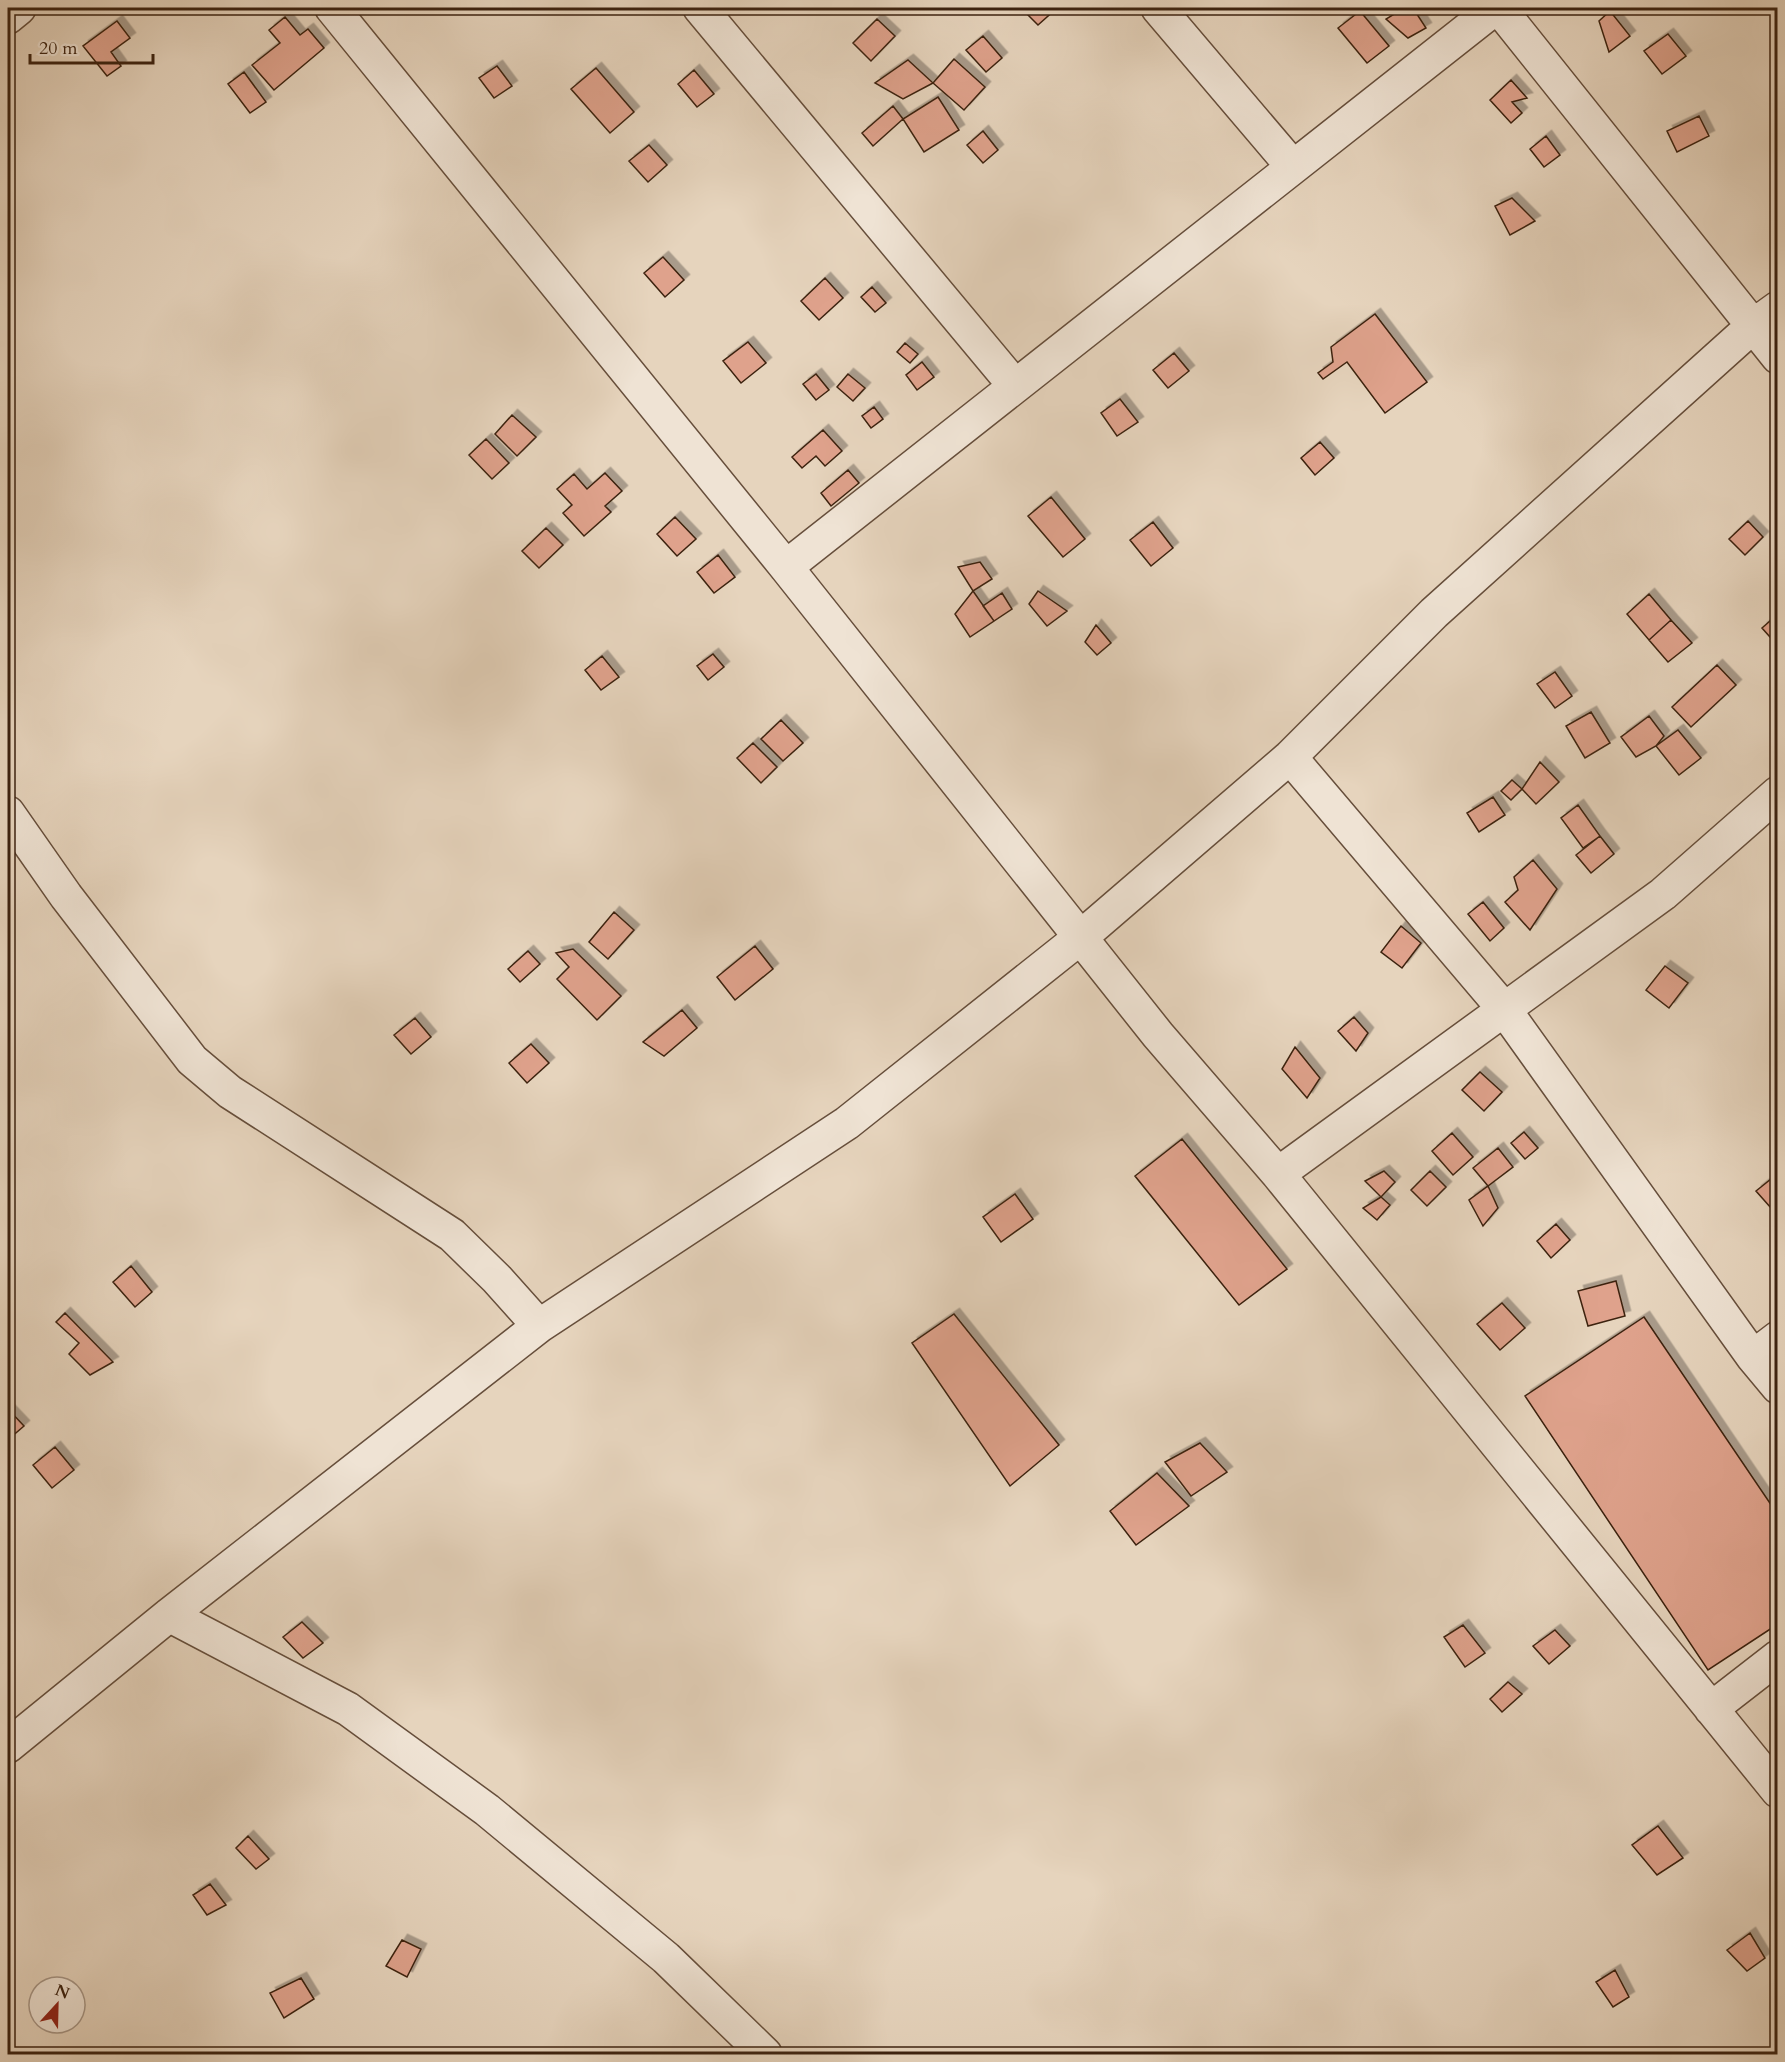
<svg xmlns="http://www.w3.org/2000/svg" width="1785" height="2062" font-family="Cardo,serif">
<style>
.building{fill:#dfa28c;stroke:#3c2210;stroke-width:1.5;filter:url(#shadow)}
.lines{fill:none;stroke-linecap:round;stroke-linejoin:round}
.street-casing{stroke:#664e3b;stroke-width:36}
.street{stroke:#efe3d4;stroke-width:33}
</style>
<defs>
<filter id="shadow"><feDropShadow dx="5.5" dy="-5.5" stdDeviation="0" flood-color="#0004"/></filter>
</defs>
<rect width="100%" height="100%" fill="#e6d4bd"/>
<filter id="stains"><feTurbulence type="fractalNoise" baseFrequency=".00333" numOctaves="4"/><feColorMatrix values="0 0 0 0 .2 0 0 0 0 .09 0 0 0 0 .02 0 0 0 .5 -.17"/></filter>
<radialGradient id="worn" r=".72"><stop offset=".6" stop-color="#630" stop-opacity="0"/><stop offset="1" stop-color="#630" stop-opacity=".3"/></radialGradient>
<path class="building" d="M1021,8H1057L1038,25Z
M1404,8H1413L1426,28L1408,38L1386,19Z
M1360,11L1389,46L1367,63L1338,28Z
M1610,11L1630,36L1609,52L1599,21Z
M285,17L300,35L308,29L324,48L274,90L252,65L280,43L269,30Z
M877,19L895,36L871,61L853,43Z
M117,21L130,38L111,52L121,66L107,76L83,46Z
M1668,34L1686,56L1662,74L1644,51Z
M983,36L1002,58L986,72L966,50Z
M954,59L985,87L964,110L933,83Z
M908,60L933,83L903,99L875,83Z
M497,66L512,86L494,98L479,78Z
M596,68L634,112L610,133L571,89Z
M694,70L714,94L697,107L678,84Z
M244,72L266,102L250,113L228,84Z
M1511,80L1527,98L1512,102L1522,113L1511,123L1490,100Z
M938,97L959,130L924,152L903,119Z
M893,106L903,119L873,146L862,133Z
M1699,116L1709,136L1677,152L1667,131Z
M983,131L998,150L983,163L967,145Z
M1546,136L1560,155L1544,167L1530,149Z
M649,145L667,165L648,182L629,161Z
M1512,198L1535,221L1510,235L1495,206Z
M663,257L684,280L665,297L644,273Z
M825,278L843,298L819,320L801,301Z
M872,287L886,303L875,312L861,297Z
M1375,314L1427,382L1385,413L1347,362L1323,379L1318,373L1333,362L1331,347Z
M748,342L766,363L741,383L723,361Z
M905,343L918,354L910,363L897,352Z
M1174,353L1189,371L1168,388L1153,370Z
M922,362L934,377L917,390L906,375Z
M816,374L829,390L816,400L803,384Z
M848,374L865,388L853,401L837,387Z
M1120,399L1138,422L1117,436L1101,413Z
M874,407L883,419L871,428L862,416Z
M512,415L536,437L517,456L495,434Z
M823,430L842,451L825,466L816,456L802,468L792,457Z
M486,439L509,463L492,479L469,455Z
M1320,442L1334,458L1315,475L1301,458Z
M848,470L859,483L831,506L821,493Z
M605,473L622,491L605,506L611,512L584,536L563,513L572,505L557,489L574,474L587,489Z
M1051,497L1085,539L1063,557L1028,516Z
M675,517L696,539L677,556L657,534Z
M1748,521L1763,537L1745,555L1729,539Z
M1153,522L1173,548L1151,566L1130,540Z
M546,528L563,545L539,568L522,551Z
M718,555L735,577L714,593L697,572Z
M980,562L992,579L973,591L958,567Z
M973,591L994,621L970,637L955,614Z
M1038,591L1067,611L1047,626L1029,604Z
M1002,593L1012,609L994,621L983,606Z
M1649,594L1671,620L1649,640L1627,614Z
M1778,614V646L1762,628Z
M1671,620L1692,643L1668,662L1649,640Z
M1096,625L1111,643L1097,655L1085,642Z
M713,654L724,667L708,680L697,666Z
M602,656L619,677L601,690L585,670Z
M1717,665L1736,685L1691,727L1672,707Z
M1555,672L1572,696L1555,708L1537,684Z
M1591,712L1610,743L1585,758L1566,726Z
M1649,716L1664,736L1656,746L1636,757L1621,737Z
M781,720L803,743L783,761L761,739Z
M1678,730L1701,758L1679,775L1656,746Z
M753,743L777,767L761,783L737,758Z
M1540,762L1559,782L1536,804L1522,789Z
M1512,780L1522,789L1511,800L1501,791Z
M1493,797L1505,815L1479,832L1467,813Z
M1578,805L1600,836L1583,848L1561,818Z
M1600,836L1614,854L1591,873L1576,855Z
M1533,860L1557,889L1530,930L1505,902L1518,890L1514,877Z
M1483,902L1504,928L1490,941L1468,914Z
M614,912L634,930L608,959L589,942Z
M1401,926L1421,943L1402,968L1381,952Z
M755,946L773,969L735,1000L717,977Z
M573,949L621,996L597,1020L557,979L569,967L556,953Z
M528,951L540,964L520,982L508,969Z
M1665,966L1688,983L1669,1008L1646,990Z
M682,1010L697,1028L664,1056L643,1042Z
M1354,1017L1368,1033L1356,1051L1338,1031Z
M415,1018L431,1037L411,1054L394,1035Z
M531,1044L549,1063L527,1083L509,1063Z
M1295,1047L1320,1078L1307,1098L1282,1069Z
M1480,1072L1502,1092L1484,1111L1462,1090Z
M1524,1132L1538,1148L1525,1159L1511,1143Z
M1452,1133L1473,1157L1453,1175L1432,1151Z
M1182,1139L1287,1269L1239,1305L1135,1176Z
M1498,1148L1513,1167L1488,1186L1473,1168Z
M1384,1171L1395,1182L1381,1197L1365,1181Z
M1430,1171L1446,1187L1427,1206L1411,1190Z
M1776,1175L1778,1203L1771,1208L1756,1191Z
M1488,1186L1498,1208L1483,1226L1469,1200Z
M1015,1194L1033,1219L1001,1242L983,1217Z
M1381,1197L1390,1205L1377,1220L1363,1208Z
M1556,1224L1570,1240L1551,1258L1537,1241Z
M131,1266L152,1292L135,1307L113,1282Z
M1616,1281L1625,1316L1588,1326L1578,1291Z
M1502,1303L1525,1328L1500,1350L1477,1324Z
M65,1313L113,1362L90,1375L69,1354L79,1343L56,1322Z
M954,1314L1059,1445L1010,1486L912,1343Z
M1644,1317L1778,1515V1624L1708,1670L1525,1396Z
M8,1409L24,1426L10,1438L8,1436Z
M1200,1443L1227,1472L1191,1496L1165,1462Z
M55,1447L74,1470L52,1488L33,1465Z
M1157,1473L1189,1506L1136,1545L1110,1511Z
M302,1622L323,1643L303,1658L283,1637Z
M1463,1625L1485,1653L1465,1667L1444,1637Z
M1555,1630L1570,1646L1549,1664L1533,1646Z
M1508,1682L1522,1694L1502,1712L1490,1699Z
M1658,1826L1683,1858L1657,1875L1632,1845Z
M248,1836L269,1859L256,1869L236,1848Z
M210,1884L226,1905L207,1915L193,1895Z
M1750,1933L1765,1958L1747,1971L1727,1950Z
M402,1940L421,1949L407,1977L386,1966Z
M1615,1970L1629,1997L1613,2007L1596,1982Z
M301,1978L314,1999L284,2018L270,1993Z"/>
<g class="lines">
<defs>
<path id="street" d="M332,8L786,567L1158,1035L1278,1174L1778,1791
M700,8L1015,386
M1158,8L1293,167
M1499,8L1778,357
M8,17L19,8
M786,567L1495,8
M1290,757L1504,1009L1753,1357L1778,1387
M8,813L66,896L192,1060L230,1092L452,1235L497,1279L539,1326
M1278,1174L1663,894L1778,793
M1753,1357L1778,1338
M169,1615L348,1709L487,1810L666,1958L765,2054
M1711,1709L1778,1657
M8,1746L169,1615L539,1326L847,1123L1081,937L1290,757L1434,613L1753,326L1778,308"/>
</defs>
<use href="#street" class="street-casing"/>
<use href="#street" class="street"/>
</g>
<rect width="1785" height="2062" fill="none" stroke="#e6d4bd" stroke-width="30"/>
<rect x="9" y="9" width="1767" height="2044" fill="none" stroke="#3c2210" stroke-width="3"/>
<rect x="15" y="15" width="1755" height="2032" fill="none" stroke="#3c2210" stroke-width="1.5"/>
<g transform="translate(57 2005) rotate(22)"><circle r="28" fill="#efe3d4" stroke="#a79686" stroke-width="1.5"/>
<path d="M0-4.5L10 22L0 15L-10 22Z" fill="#8f2418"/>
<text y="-9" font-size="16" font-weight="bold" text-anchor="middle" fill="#3c2210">N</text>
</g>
<path d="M30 54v9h123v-9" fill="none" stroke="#3c2210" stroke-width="3"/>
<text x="39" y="54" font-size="18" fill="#3c2210" stroke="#efe3d4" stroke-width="4.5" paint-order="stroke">20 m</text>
<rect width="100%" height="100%" filter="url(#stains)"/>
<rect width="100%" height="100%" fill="url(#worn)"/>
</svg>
